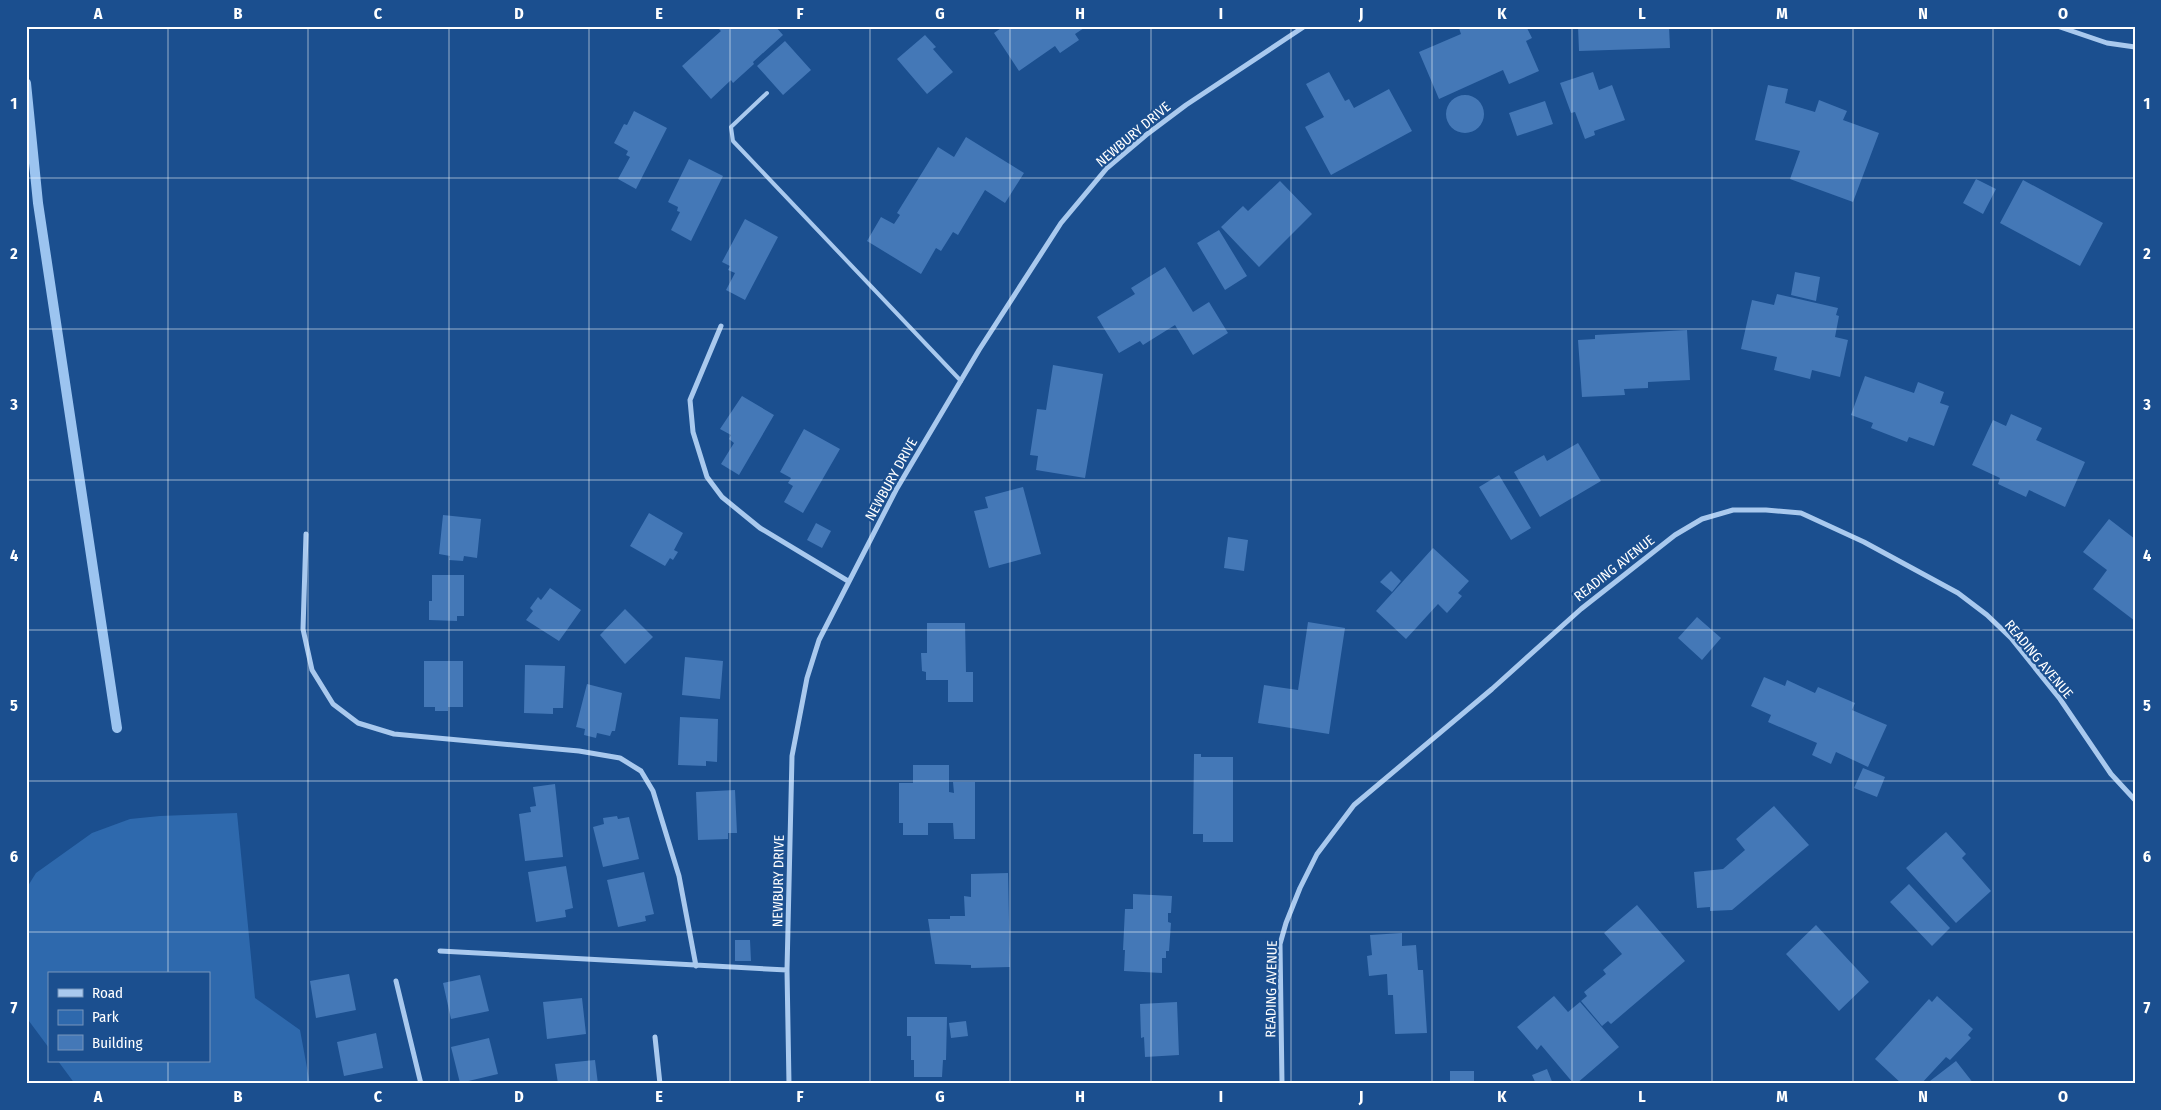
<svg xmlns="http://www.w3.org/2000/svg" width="2161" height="1110" font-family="'Fira Sans Condensed',sans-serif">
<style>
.green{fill:#2e69ad}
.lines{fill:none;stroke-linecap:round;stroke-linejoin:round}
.stream{stroke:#9cc4f0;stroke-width:10}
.building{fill:#4478b7}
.lane{stroke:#a9c9ee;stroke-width:4}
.street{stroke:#a9c9ee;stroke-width:5}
.grid{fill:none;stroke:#fff;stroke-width:1;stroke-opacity:0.55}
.labels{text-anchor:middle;stroke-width:4.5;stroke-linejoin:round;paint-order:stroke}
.street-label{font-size:14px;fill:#fff;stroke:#1b4f8f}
.neatline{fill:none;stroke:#fff;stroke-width:2}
.grid-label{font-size:16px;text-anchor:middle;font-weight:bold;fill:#fff}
</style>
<rect width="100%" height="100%" fill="#1b4f8f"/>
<path class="green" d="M237,813L255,998L300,1030L310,1084H75L58,1061H209V974H49V1048L26,1017V889L36,873L92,833L130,819L160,816Z"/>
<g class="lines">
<path class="stream" d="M26,83L38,203L117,728"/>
</g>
<path class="building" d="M716,26H775L783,35L753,62L754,64L733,83L731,80L711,99L682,66L721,31Z
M1004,26H1083L1084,28L1075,34L1079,40L1060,53L1055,46L1019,71L994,33Z
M1463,26H1526L1532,38L1526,41L1539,71L1509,84L1503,70L1439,99L1419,52L1461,34L1459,28Z
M1578,26H1669L1670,48L1579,51Z
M925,35L936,47L933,49L953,72L927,94L897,59Z
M785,41L811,70L783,95L757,66Z
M1329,72L1345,101L1349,99L1354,108L1389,89L1412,131L1331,175L1305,127L1324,117L1306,84Z
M1593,72L1599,90L1612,85L1625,120L1594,131L1595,135L1585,139L1575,112L1571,113L1560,83Z
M1768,85L1788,89L1785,103L1815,112L1819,100L1847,111L1843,120L1879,133L1853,202L1790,179L1800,151L1755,140Z
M1446 114a19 19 0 1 1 38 0a19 19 0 1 1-38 0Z
M1545,101L1553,124L1517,136L1509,113Z
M634,111L667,128L636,189L618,179L630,157L626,155L628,151L614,143L624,124L627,125Z
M966,137L1024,173L1005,203L985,190L958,235L953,232L941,251L936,248L921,274L867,241L881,217L894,224L900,215L897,213L938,147L954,157Z
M689,159L723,176L691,241L671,230L680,212L677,211L678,207L668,202Z
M1976,179L1996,189L1983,214L1963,203Z
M2023,180L2103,223L2080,266L2000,223Z
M1280,181L1312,214L1259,267L1221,227L1243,206L1248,211Z
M745,219L778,237L745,300L726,290L735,273L728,270L730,266L722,262Z
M1219,230L1247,276L1225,290L1197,243Z
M1165,267L1193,312L1209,302L1228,333L1193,355L1175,325L1143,345L1140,341L1119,353L1097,317L1135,294L1131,288Z
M1795,272L1820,277L1816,301L1791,295Z
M1777,294L1838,308L1836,315L1839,316L1835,337L1848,340L1840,377L1812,370L1810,379L1774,370L1777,357L1741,349L1752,300L1774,305Z
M1687,330L1690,380L1648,382V388L1624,389L1625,395L1582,397L1578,340L1595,339V335Z
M1053,365L1103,374L1085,478L1036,470L1038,456L1030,455L1037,409L1046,410Z
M1865,376L1914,393L1918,382L1944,392L1940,403L1949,406L1934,446L1909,437L1907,442L1871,428L1873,423L1851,415Z
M742,396L774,415L739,475L721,464L734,443L729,439L731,435L720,429Z
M2011,414L2042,428L2036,440L2085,462L2065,507L2029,490L2026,497L1998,484L2000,478L1972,465L1993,420L2006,426Z
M804,429L840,449L803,513L784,502L793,486L788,483L791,478L780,472Z
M1578,443L1601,481L1540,517L1514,472L1544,455L1547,461Z
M1499,475L1531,528L1511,540L1479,487Z
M1023,487L1041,554L989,568L974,511L988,508L985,497Z
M649,513L683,533L674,550L678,552L673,560L670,558L665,566L630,546Z
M443,515L481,519L477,558L464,556L463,561L449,560L450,556L439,554Z
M2109,519L2135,539V621L2093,589L2107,570L2083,552Z
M816,523L831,531L822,548L807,540Z
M1228,537L1248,540L1244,571L1224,568Z
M1433,548L1469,581L1458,593L1462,596L1447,613L1438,604L1406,639L1376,611Z
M1391,571L1401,581L1392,592L1380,582Z
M432,575H464V616H457V621L429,620V601H432Z
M550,588L581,610L559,641L526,620L533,611L530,608L538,597L541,600Z
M625,609L653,637L625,664L600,635Z
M1697,617L1721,638L1702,660L1678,638Z
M1308,622L1345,628L1329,734L1258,723L1264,685L1298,690Z
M927,623H965L966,672H973V702H948V680H926V672L922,671L921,653H927Z
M685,657L723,661L720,699L682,695Z
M424,661H463V707H448V711H435V707H424Z
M525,665L565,666L563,708H553V714L524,713Z
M1764,677L1785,686L1787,680L1815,693L1818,687L1855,703L1852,710L1887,725L1868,767L1836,752L1831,764L1812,755L1817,743L1768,722L1771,715L1751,706Z
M587,684L622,693L615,731H612L610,736L597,733L596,738L584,735L585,729L576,727Z
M680,717L718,719L717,762L706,761V766L678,765Z
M1194,754H1201V757H1233V842H1203V834H1193Z
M913,765H949V792L954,793L953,782H975V839H954L953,823H928V835H903V823H899V783H913Z
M1863,768L1885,777L1877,797L1854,788Z
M555,784L563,857L525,861L519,814L531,812L530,807L536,806L533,787Z
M735,790L737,833H728V839L698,840L696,792Z
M1774,806L1809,845L1732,910L1710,911V907L1697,908L1694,872L1723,869L1745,850L1736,839Z
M617,816L618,819L629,817L639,859L603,867L593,827L604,824L603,818Z
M1946,832L1966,854L1962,858L1991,891L1956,923L1906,868Z
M566,866L573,908L565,910L566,917L536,922L528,872Z
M644,872L654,914L645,916L646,921L618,927L607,880Z
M1008,873L1010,967L971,968V965L935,964L928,919H950V916H965L964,896L971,897V874Z
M1909,884L1950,928L1932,946L1890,902Z
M1133,894L1172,896L1171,913H1168V922L1171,923L1169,951H1166V958H1162V973L1124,971L1125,950H1123L1125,909H1133Z
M1637,905L1685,961L1611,1024L1608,1021L1602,1026L1581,1001L1587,996L1584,992L1606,974L1603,970L1622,954L1604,933Z
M1816,925L1869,982L1839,1011L1786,954Z
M1402,933V946L1416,945L1418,970H1423L1427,1033L1395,1034L1393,995H1388L1387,974L1369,976L1367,956L1372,955L1370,935Z
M735,940H750L751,961H735Z
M349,974L356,1010L316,1018L310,981Z
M480,975L489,1011L451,1019L443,983Z
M1554,996L1568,1012L1580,1002L1619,1047L1576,1084H1574L1541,1045L1537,1050L1517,1027Z
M1937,996L1973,1029L1968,1035L1971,1038L1950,1060L1946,1057L1921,1084H1902L1875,1059L1929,999L1932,1002Z
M582,998L586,1034L547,1039L543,1002Z
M1177,1002L1179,1055L1145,1057L1144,1037L1141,1038L1140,1004Z
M907,1017H947L946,1060H943L942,1077H914V1060H911V1036H907Z
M966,1021L968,1036L951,1038L949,1023Z
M376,1033L383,1068L344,1076L337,1042Z
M489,1038L498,1074L460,1083L451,1047Z
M595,1060L598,1084H558L555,1064Z
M1956,1061L1974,1084H1932L1930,1081Z
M1547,1069L1553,1084H1536L1532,1075Z
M1450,1071H1474V1084H1450Z"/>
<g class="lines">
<path class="lane" d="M767,93L731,127L733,141L961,381"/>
<path class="street" d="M2057,26L2107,43L2135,47
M721,326L690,400L693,432L707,477L722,497L760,528L848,581
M306,534L303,629L312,670L333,704L358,723L394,734L579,751L620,758L641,771L653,791L679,876L696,966
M440,951L787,970
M396,981L421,1084
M655,1037L660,1084
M789,1084L787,970L792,756L807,678L819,640L896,490L979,350L1061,223L1107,168L1146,135L1186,105L1305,26
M1282,1084L1280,944L1286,923L1300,888L1317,854L1354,805L1492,689L1581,609L1675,535L1702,519L1733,510H1766L1801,513L1864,542L1958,593L1987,615L2011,638L2060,699L2111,774L2135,800"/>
</g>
<path class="grid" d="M168,26V974M308,26V1084M449,26V1084M589,26V1084M730,26V1084M870,26V1084M1010,26V1084M1151,26V1084M1291,26V1084M1432,26V1084M1572,26V1084M1712,26V1084M1853,26V1084M1993,26V1084M26,178H2135M26,329H2135M26,480H2135M26,630H2135M26,781H2135M26,932H2135M168,1061V1084"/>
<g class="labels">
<g class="street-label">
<text transform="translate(1133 134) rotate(-40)" y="5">NEWBURY DRIVE</text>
<text transform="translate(891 479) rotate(-61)" y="5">NEWBURY DRIVE</text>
<text transform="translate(1614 568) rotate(-38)" y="5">READING AVENUE</text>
<text transform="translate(2039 659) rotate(50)" y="5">READING AVENUE</text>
<text transform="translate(778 881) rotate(-89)" y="5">NEWBURY DRIVE</text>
<text transform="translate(1271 989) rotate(-89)" y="5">READING AVENUE</text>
</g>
</g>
<rect width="2161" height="1110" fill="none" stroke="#1b4f8f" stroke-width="55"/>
<rect x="48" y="972" width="162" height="90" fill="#1b4f8f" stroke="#7695bc"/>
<rect x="58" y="989" width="25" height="8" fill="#a9c9ee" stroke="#7695bc"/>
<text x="92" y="998" font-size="15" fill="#ffffff">Road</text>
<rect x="58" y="1010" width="25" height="15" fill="#2e69ad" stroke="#7695bc"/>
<text x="92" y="1022" font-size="15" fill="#ffffff">Park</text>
<rect x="58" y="1035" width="25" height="15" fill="#4478b7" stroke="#7695bc"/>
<text x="92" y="1048" font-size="15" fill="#ffffff">Building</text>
<rect x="28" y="28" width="2106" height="1054" class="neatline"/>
<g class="grid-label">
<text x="98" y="19">A</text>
<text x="238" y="19">B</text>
<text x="378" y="19">C</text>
<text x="519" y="19">D</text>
<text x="659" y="19">E</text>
<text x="800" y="19">F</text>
<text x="940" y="19">G</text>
<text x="1080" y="19">H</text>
<text x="1221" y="19">I</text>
<text x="1361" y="19">J</text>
<text x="1502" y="19">K</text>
<text x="1642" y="19">L</text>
<text x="1782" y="19">M</text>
<text x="1923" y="19">N</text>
<text x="2063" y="19">O</text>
<text x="14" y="109">1</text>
<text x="2147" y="109">1</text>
<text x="14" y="259">2</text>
<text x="2147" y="259">2</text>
<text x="14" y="410">3</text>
<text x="2147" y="410">3</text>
<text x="14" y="561">4</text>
<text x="2147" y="561">4</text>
<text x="14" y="711">5</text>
<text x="2147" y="711">5</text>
<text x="14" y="862">6</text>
<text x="2147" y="862">6</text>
<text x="14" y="1013">7</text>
<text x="2147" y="1013">7</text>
<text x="98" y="1102">A</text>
<text x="238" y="1102">B</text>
<text x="378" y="1102">C</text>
<text x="519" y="1102">D</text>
<text x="659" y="1102">E</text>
<text x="800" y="1102">F</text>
<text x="940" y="1102">G</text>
<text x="1080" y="1102">H</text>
<text x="1221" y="1102">I</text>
<text x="1361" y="1102">J</text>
<text x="1502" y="1102">K</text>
<text x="1642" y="1102">L</text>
<text x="1782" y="1102">M</text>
<text x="1923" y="1102">N</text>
<text x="2063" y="1102">O</text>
</g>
</svg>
